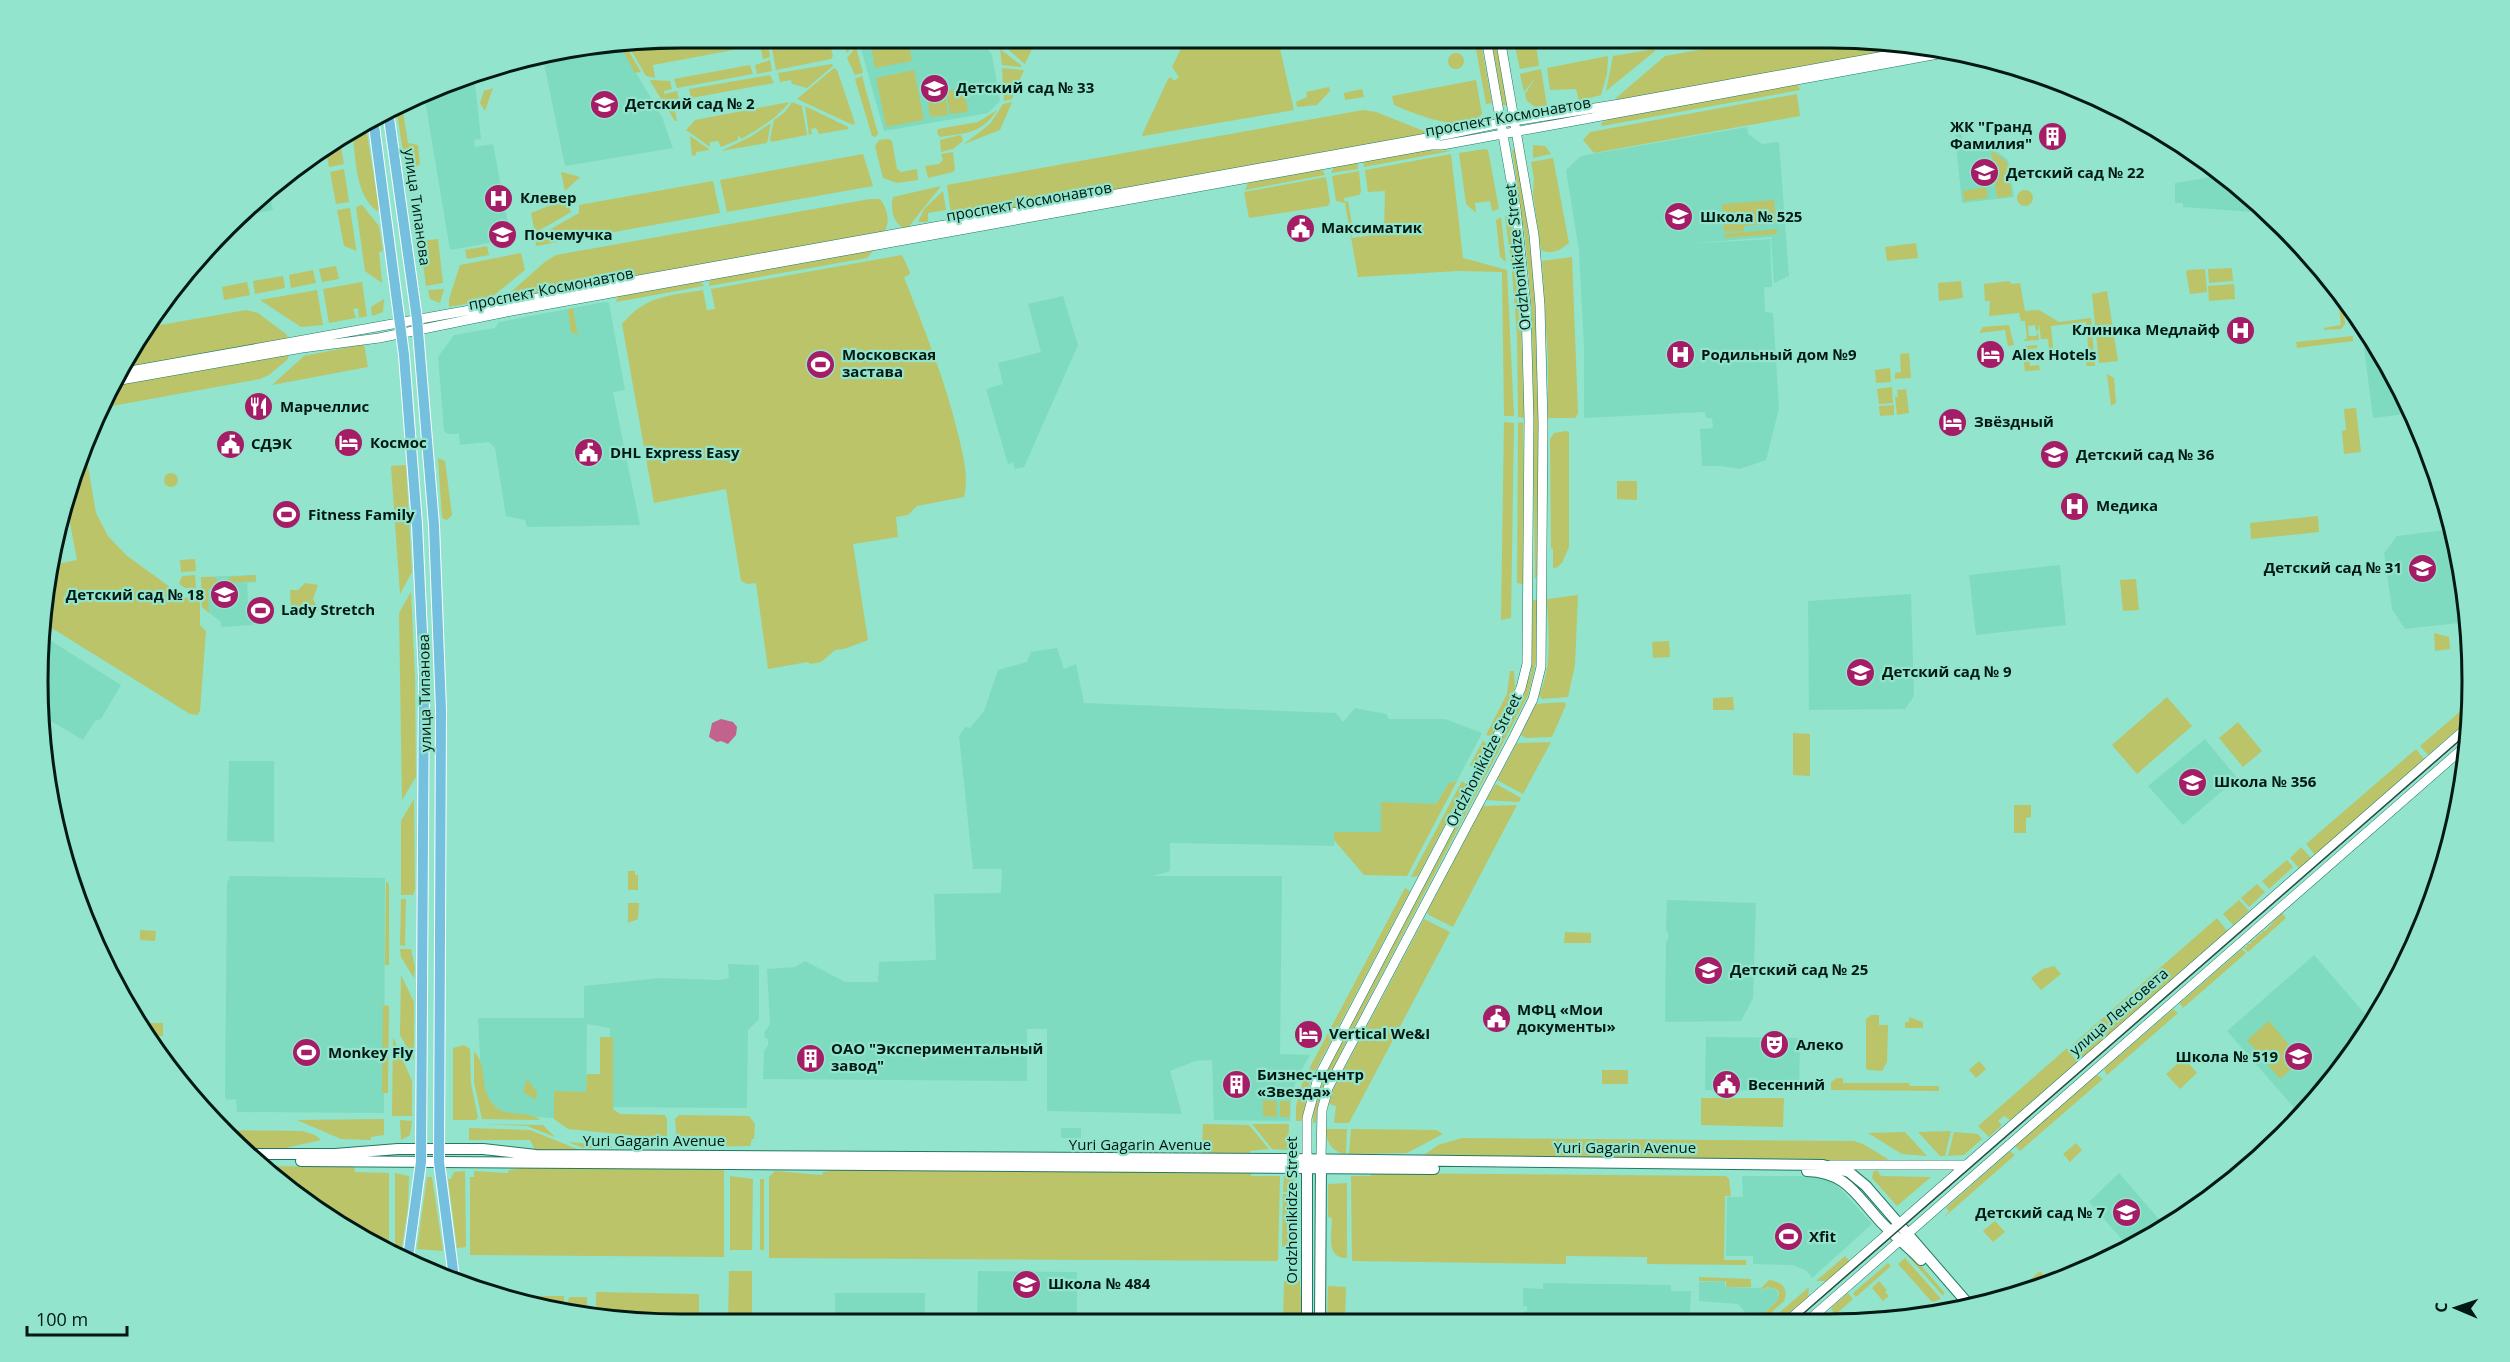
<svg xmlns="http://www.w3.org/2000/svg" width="2510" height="1362" font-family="'Open Sans',sans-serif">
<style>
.built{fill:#7edbc0}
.green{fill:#bbc469}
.water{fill:#c2628d}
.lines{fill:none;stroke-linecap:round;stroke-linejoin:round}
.tertiary-casing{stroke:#217964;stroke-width:10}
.secondary-casing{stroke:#217964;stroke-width:12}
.primary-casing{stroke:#fff;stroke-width:12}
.tertiary{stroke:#fff;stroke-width:9}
.secondary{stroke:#fff;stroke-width:10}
.primary{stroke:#76c0df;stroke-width:10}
.tram{stroke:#285045;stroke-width:1.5}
.labels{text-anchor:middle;stroke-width:4.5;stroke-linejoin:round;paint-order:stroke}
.poi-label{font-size:15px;font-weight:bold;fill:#011912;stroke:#92e4cc;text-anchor:start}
.street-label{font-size:15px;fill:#011912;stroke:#92e4cc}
.rim{fill:none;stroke:#011912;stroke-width:3}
</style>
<rect width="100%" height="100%" fill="#92e4cc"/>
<path class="built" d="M872,38H978L992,55L1000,101L988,113L884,131L860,45Z
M619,44L662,117L673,148L565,166L543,58Z
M478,71L480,82L475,83L481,139L474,140L475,147L493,144L511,239L450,250L424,94Z
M1747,127L1748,134L1762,144L1779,142L1789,276L1774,283L1771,237L1684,244L1770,239L1772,287H1764L1765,312L1773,313L1779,408L1766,460L1740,469L1721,466H1702L1700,429L1713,428L1712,418H1706L1705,412L1584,418V346L1579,251L1566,170L1581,156Z
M1962,134L1963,144L1983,141L2008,160L2014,197L1962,203L1955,135Z
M2223,175L2253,197L2268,213L2183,207V203H2175V183Z
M269,190L273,210L241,216Z
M1063,296L1078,345L1024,467L1015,469L1013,462L1008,464L986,389L1003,384L998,363L1041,352L1028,304Z
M604,302L609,303L625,390L613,392L640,525L527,527L525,520L506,516L495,448L489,442L460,445L459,434H448L444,431L438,357L454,335L495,328L499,322Z
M2361,324L2406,396L2413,413L2373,418Z
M2453,529L2468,622L2405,629L2392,609L2384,553L2397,536Z
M2060,565L2066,625L1976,635L1969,575Z
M256,575V582L247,583L249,616L253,625L221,627V622L202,607L201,577Z
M1911,594L1914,696L1905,709L1809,710L1808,601Z
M40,634L121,685L101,719L95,721L83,740L39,714Z
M1057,648L1064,669L1076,664L1084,703L1336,713L1343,722L1355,708L1386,714L1389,719H1445L1482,733L1457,781L1449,783L1436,804L1381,832H1335L1334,846L1170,843V871L1153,876H1282L1280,1054L1310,1055L1296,1080L1291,1098L1290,1121L1214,1120L1212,1060L1195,1061L1170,1071L1182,1114L1047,1111V1029H1027V1081L763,1079L764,1052L768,1045V1039L765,1038L764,1033L770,1024L767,969L795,967L805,961L845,982H878L879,962L936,960L934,894L1001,893L1002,869H973L959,736L965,727L970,728L984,711L998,670L1027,662L1031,652Z
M2205,739L2237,778L2183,825L2148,786Z
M229,761H274V842L227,841Z
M230,876L385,878L384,1113L237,1112L236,1099L227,1100L225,1097L227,883Z
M1667,900L1756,903L1753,998L1741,1021L1665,1022L1666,943L1669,936L1666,929Z
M2314,955L2372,1022L2329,1082L2297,1111L2227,1031Z
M728,964L759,965V1019L748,1030L747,1108L609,1107L610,1028L587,1024L586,1121L501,1114L482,1096L478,1018H584V986L660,978L721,980L729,978Z
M1706,1037L1800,1038L1799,1091L1705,1090Z
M1061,1128H1081V1138H1061Z
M2119,1173L2164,1225L2157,1231L2127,1245L2089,1202Z
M1742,1176H1815L1831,1180L1841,1189L1872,1224L1812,1278L1807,1271L1793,1265L1753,1264V1256H1726L1727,1197H1743Z
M978,1271L1077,1272V1322H977Z
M1725,1281V1287L1761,1288L1763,1291L1767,1288L1775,1289L1778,1293V1300L1756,1320H1752L1738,1304L1699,1301V1282Z
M1543,1283L1671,1285V1291H1691L1690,1312L1681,1320H1524L1523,1312L1527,1311V1306H1523V1288L1543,1289Z
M835,1293H925V1322L835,1323Z"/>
<path class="green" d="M681,38H767L770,57L763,59L760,45L653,65L655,78L646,76L627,43Z
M770,38H828L833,56L831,59L776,70Z
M842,38H856L857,42L847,53Z
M1001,38H1037L1025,64L1002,44Z
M1186,38H1269L1267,43L1280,49L1294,110L1143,136L1142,135L1168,79L1171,77L1174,81L1179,77L1172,67Z
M1474,38H1480L1492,103L1486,104Z
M1491,38H1495L1507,105H1503Z
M1535,38L1539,66L1520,69L1514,42Z
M908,39L912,61L875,68L871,45Z
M1760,39H1871L1917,47L1618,100L1616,98L1665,56Z
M623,43H624L641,72L635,73L619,44Z
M856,47L863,73L855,75L847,58Z
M1000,49L1022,66L1021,67L1002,65Z
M1655,49V51L1606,91L1613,56Z
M1448 61a8 8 0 1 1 16 0a8 8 0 1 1-16 0Z
M1608,56L1607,74L1601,95L1579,101L1576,89L1550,90L1547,68Z
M770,60L772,71L757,74L755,65Z
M832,64L833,66L807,88L792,84L791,80L780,82L778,73Z
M750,65L753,74L677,88L674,79Z
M834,68L837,70L855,123L853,125L797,99Z
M1002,68L1024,70L1012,99L1004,101Z
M1541,69L1547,106L1535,107L1527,101L1525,94L1536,77L1524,92L1520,74Z
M914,70L924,120L886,127L876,78Z
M770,75L774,83L691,98L689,89Z
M862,76L878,134L875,137L872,136L855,79Z
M651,80L670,81L672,89L664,91V94L677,91L679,100L673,102L677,121H675L650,81Z
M1476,80L1482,114C1462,135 1416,114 1394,105L1392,96Z
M1797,83L1800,90L1602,126L1601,123L1615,116Z
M1329,87L1330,91L1317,105L1297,107L1296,102L1307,97L1306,92Z
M493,88L485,111L480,103L484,91Z
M964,88L968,112L950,114L946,91Z
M1362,89L1364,97L1345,100L1344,93Z
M945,91L948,115L930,117L927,94Z
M1797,94L1800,116L1594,153L1583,140L1590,132Z
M789,102C778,118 757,130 741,139L738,135V140L721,147L718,141L710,142V147L686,130L695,120Z
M792,102L802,106L807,135L771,142L770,139L774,120L785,112Z
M1012,102L1000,130L964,144L990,124L1003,104Z
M402,105L408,143L418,145L420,164L409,173L406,171L396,107Z
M805,106L848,127V129L819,134L816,128L811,129L812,134L809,135Z
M997,110C981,134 967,133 940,137L937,133L938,129L978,122Z
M1363,110L1376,112L1429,133L960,219L959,216L951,215L947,185Z
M365,121L379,209L377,211C354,194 356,155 352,129Z
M771,123L767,143L721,151L750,137Z
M961,135L963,141L953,149L941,152L940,140Z
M690,136L709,149V150L696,152V155L692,156Z
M339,137L344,164L329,167L325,146Z
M889,139L892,141L897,169L901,172L917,169L918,180L897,183L883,178L875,146L879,140Z
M1533,145L1545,146L1551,154L1533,158Z
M1485,149L1488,150L1499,209L1492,211L1490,201L1475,203L1476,213L1466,204L1459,153Z
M1429,150L1451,151L1364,167L1363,161Z
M1512,150H1515C1523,196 1531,243 1534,290C1541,385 1538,481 1537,576L1535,579L1532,312L1525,237Z
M1991,150L2007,162L2012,196L1997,198Z
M953,152L955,169L953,172L928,178L925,166L939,164L943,160L941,154Z
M863,154L873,186L727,212L720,180Z
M1451,154L1463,258L1507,270L1514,416H1504L1502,272L1458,271L1358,277L1345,203L1336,201L1332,176L1359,171L1361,192L1359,195L1344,198L1345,202L1348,201L1353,230L1351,232L1352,238L1384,233L1385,191L1368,192L1365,170Z
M1553,158L1569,243C1560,250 1553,255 1541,250L1533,194L1534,178L1531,162Z
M1357,162L1358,169L1331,173L1334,166Z
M344,169L349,202L336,204L330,172Z
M1322,169L1325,175L1245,190L1248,183Z
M561,173L562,172L580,177L565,191Z
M1326,177L1330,202L1328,206L1249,218L1244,192Z
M713,181L720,213L536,246L535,238L579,213V205Z
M941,186L907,229C893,226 890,209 893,197Z
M1986,187L1988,198L1964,201L1963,191Z
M2017 198a8 8 0 1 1 16 0a8 8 0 1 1-16 0Z
M943,191L946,210L928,213V222H918L924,209Z
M564,196L571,212L535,233L531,213L551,205Z
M870,199H880C887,208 891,222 884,232L503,299L546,261L556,255Z
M1774,200L1776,223L1744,226V231L1724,232L1722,204Z
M362,205L379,226L383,251L379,252L382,283L365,271L356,207Z
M350,208L356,248L357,251L344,246L337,210Z
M1505,216L1511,218L1517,261L1514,263H1511Z
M1501,217L1506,262L1500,257L1496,220Z
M1777,229V234L1725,238L1724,234Z
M438,239L443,283L426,286L420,241Z
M1916,243L1918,258L1887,261L1885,247Z
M487,246L489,255L467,259L465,250Z
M874,250L867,258L709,286V283L712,278Z
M521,253L525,270L488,300L449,307V299L460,265Z
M902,255L910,272L909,275L904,277C924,329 945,379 958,434C963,455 969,475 964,497L917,506L908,515L896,517L898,537L853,544L868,640L844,649L835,650L821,662L810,664L808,662L768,669L756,583L747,584L741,581L726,489L654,503L622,324C647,295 668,296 703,290L707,310L715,309L711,289Z
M1572,257L1578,413L1575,418H1548V361L1542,261Z
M336,266L339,279L322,282L319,269Z
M2232,268L2233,281L2209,283L2208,269Z
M2205,269L2207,292L2190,294L2186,272L2188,270Z
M313,270L316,283L291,288L289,275Z
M1512,271L1518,273L1520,287L1524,418L1518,417L1517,336Z
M283,276L285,288L255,294L253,281Z
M700,280L704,286L616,302L618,295Z
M1961,281L1963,298L1939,301L1938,283Z
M2009,281L2012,284L2020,283L2025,311L2039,310L2059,322L2091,318L2095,366H2087L2085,359L2089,358L2086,322L2051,326L2054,357H2050L2048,339H2041L2039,324L2038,331H2036L2035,325L2028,326L2029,336H2036L2038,332L2039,340L2023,341L2027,338L2025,321H2021L2019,313L1989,316L1990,301H1985L1984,284Z
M247,282L250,295L224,300L222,287Z
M362,282L367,316L359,318L358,308L353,309L356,318L329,323L323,289Z
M2234,284L2235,299L2209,301L2208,286Z
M2336,285L2342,293L2345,324L2341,329L2324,330V328L2341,325Z
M444,289L440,303L430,299L428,290Z
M317,290L323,325L301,327L260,300Z
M2107,291L2118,361L2099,363L2092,294Z
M384,299L383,312L372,316L371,307Z
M573,308L577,333H580L578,335L571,332L568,310Z
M246,310L258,313L286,334L288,338L121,369L143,328Z
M2009,325L2014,345L2008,346L2005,330L1979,333L1983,327Z
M2353,336V341L2297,348L2296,342Z
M364,344L368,367L272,385L304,356Z
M2037,345V348L2029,349L2030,366L2039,365L2040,370L2025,371L2022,351L2026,346Z
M1909,353L1911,378L1895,379V373L1901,372L1900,354Z
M284,355L288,356V359L269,375L260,379L101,408L113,386Z
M1890,368L1891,382L1876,383L1875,370Z
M2107,374L2114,378L2116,403L2111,406Z
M1892,387L1893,403L1879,404L1877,389Z
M1906,389L1909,413L1897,415L1895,397H1898L1897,390Z
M1894,405V415L1880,416L1879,406Z
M2356,408L2361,452L2344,454L2342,431L2346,430L2344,409Z
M1504,422L1514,423L1511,618L1501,620Z
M1523,422V584L1517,583L1518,423Z
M1566,431L1569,432V547L1562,563L1556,568H1553V549L1551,548L1550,439L1554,433Z
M84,443L96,513L108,536L126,555L185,598L200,597V625L206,631L200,711L197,715L190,714L42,622L51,565L77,560L65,497Z
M438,458L445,461L452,515L447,520L442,518Z
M406,465L412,572L400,594L391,466Z
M164 480a7 7 0 1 1 14 0a7 7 0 1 1-14 0Z
M1617,481H1637V500L1617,499Z
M2318,516L2319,532L2251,539L2250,523Z
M2456,545L2465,604L2458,605L2451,546Z
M195,559L196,571L181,572L180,560Z
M195,575L196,588H185L179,584L182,576Z
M255,575L256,581L229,583V577Z
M201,577H216L217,584L208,590L209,613L202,607Z
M2136,579L2139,610L2123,611L2120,580Z
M305,583L318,585L313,599L319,611L306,615L303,610L291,609L290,590H298Z
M411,592L415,677L416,777L402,800L399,613Z
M1578,595L1575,665L1568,697L1542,699L1539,695C1553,666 1548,629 1547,599Z
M1533,600H1537L1536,662L1528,695L1328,1077L1319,1098L1316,1123H1313L1314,1107L1325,1075L1519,706L1531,672Z
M2434,633L2449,637L2450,649L2435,651Z
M1669,641L1670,657L1653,658L1652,642Z
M1510,671H1514L1515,688L1492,736L1486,735L1507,694Z
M1733,697L1734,710H1713V698Z
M2167,697L2192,726L2137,774L2112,745Z
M1564,702L1566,705L1552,737L1526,738L1521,735L1536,704Z
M2469,704L2468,720L2428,755L2420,746Z
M2238,722L2262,751L2243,767L2219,738Z
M1793,733L1810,734V776L1793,775Z
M1483,741L1487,744L1475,768L1470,765Z
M1551,742L1523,794L1497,780L1517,743Z
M2416,749L2424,759L2315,855L2306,844Z
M1457,781L1407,876L1364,875L1334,840V832H1381V802L1436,804L1449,783Z
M1462,781L1466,784L1418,876L1411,877Z
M1496,784L1521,798L1519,802L1486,800Z
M414,799L415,890L413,895H401V821Z
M1517,805L1453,927L1429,915L1427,912L1483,806Z
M2014,805H2031V817L2026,818V833H2014Z
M2301,847L2311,858L2299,868L2290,858Z
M2287,860L2293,867L2269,889L2262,881Z
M628,871H635V875H638V890H628Z
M386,881L389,884V965H385Z
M2257,884L2265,892L2249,907L2241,898Z
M1405,888L1410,891L1315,1071L1309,1069Z
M401,899H406L405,946L400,945Z
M2239,900L2249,911L2233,925L2223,914Z
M628,903H639L638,919L628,923Z
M2282,913L2286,918L2248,952L2243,947H2247V944H2251V941L2256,939V936L2258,937L2259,934H2262V931H2265Z
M2217,918L2227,931L2083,1057L2081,1056L2072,1045Z
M1424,919L1450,932L1349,1123H1334L1336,1106L1329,1104L1333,1090Z
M140,930L156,931L155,941L140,940Z
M1565,932L1591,933V943H1564Z
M400,949H411L415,967L414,978L401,957Z
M2242,949L2246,953L2183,1008L2180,1003Z
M2054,966L2061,974L2041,990L2031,978L2043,969Z
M401,975L414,1002V1060L400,1035Z
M383,1005L389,1006L388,1093H382Z
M2173,1009L2178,1013L2107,1075L2104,1069Z
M1871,1015H1879V1025H1888L1887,1062L1882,1071L1868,1070L1866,1067V1019Z
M1909,1017L1923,1022V1028H1905V1022H1909Z
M2269,1021L2302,1060L2280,1079L2247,1040Z
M147,1023H163V1036H146Z
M393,1037L412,1081V1116H392Z
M600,1037H613V1109L620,1114L665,1115L667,1119V1145L639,1136L568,1129L554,1119V1091L586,1092L587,1074H600Z
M464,1045L470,1049L471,1083L478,1118L475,1120H453V1048Z
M2067,1048L2077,1062L2010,1120L2004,1116L1998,1121L2002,1125L1989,1137L1978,1126Z
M474,1051C491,1070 475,1093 500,1110C508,1115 527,1111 541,1120L482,1119L474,1082Z
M2184,1058L2197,1073L2180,1089L2166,1074Z
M1979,1061L1986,1069L1976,1078L1969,1070Z
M1602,1070H1628V1084H1602Z
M2097,1075L2103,1079L2020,1151L2015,1146Z
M1837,1078H1843V1083H1909L1910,1086H1939V1091L1831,1090V1082Z
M527,1079L537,1092L536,1100L523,1092Z
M1303,1080L1310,1082L1302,1121H1296V1106Z
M1701,1098H1784L1783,1127L1701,1125Z
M1263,1100L1277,1101V1117L1263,1116Z
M1280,1101H1290V1117H1280Z
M679,1115L749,1116L755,1124L754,1139H752L750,1146L677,1147L675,1119Z
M384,1119V1135L371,1137V1140L341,1139L297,1120Z
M400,1120L412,1121L410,1135L401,1140Z
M483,1124L543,1125L555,1137L527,1126Z
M1203,1124L1249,1125L1269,1149L1250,1151V1154L1206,1156L1202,1151Z
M1252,1124H1289L1288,1150L1272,1149Z
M469,1128L530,1130L582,1151L535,1150L530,1140H469Z
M1326,1129H1347L1346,1154C1332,1153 1326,1141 1326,1129Z
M1351,1129L1436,1130L1443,1134L1407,1153L1349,1154Z
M223,1130L303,1131L315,1135L321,1140L281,1149H244Z
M1951,1131L1945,1156H1940L1918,1132Z
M1905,1132L1927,1156L1902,1154L1868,1133Z
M1954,1132L1978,1134L1982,1139L1964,1155L1948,1156Z
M1462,1138L1854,1141L1863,1144L1888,1159L1885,1161L1426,1157L1424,1155L1438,1145Z
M568,1142L612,1146V1148H583Z
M2076,1143L2082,1150L2070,1162L2063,1154Z
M2010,1151L2015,1155L1942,1219L1949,1211L1946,1208Z
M262,1166L354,1167L355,1172L389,1173V1251C342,1231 299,1201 262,1166Z
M528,1167L724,1168V1257L470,1255V1177H474V1171L508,1173L509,1170Z
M843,1169L1251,1172V1176H1280L1278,1259L1277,1261L769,1258V1177L775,1171L822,1175L823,1172Z
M1877,1170L1881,1176L1931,1177L1897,1206L1872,1178L1873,1172Z
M465,1171L466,1247L457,1248L448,1179H451L454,1172Z
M395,1173L409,1176L408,1207L402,1247L395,1245Z
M1371,1173L1726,1176L1729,1179L1731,1196H1725L1724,1260H1746V1265L1647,1264V1257L1566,1256V1264L1352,1261L1351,1176H1371Z
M730,1176L753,1179L752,1250H730Z
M1284,1176L1294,1179L1298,1192H1283Z
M427,1177H432L443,1251L417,1249Z
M760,1179H764V1250H760Z
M1347,1183V1258C1325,1258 1332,1234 1332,1218L1328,1217V1184Z
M1283,1194H1298V1247H1282Z
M1995,1221L2005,1232L1993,1242L1983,1231Z
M1910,1253L1944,1292L1943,1296L1908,1256Z
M1845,1256L1850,1262L1827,1281H1816Z
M1905,1258L1941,1299L1932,1302L1898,1264Z
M1888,1263L1891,1266L1856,1297L1853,1293Z
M729,1271H752V1323H728Z
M2040,1271L2051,1283L2033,1291L2026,1283Z
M1699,1277L1751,1279V1287H1726V1281H1699Z
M1769,1280C1781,1281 1789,1288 1784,1301L1763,1320H1757L1778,1300L1779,1292L1776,1289L1767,1287L1763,1290L1761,1288Z
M1284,1281H1300L1302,1321H1283Z
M1879,1281L1887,1290L1885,1292L1889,1296L1883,1301L1872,1288Z
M1328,1286L1346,1287L1345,1321H1327Z
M1809,1287L1808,1297L1782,1319H1772Z
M596,1292L699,1294V1323H639L596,1316Z
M1848,1293L1853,1299L1835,1315L1831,1308Z
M539,1296H564V1303H568L569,1297H587V1313L568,1311V1309L563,1311L539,1307Z"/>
<path class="water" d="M721,719L733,722L737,727L736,735L728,744L721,741L717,742L709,737L712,723Z"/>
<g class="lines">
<defs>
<path id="tertiary" d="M119,373C562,294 1006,214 1449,134L1501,123L1620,104L1928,48
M115,381L302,348L379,338L506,312L1431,145H1442C1611,115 1779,82 1949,52
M1307,1159V1118L1318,1078L1508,716L1521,688L1527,664L1529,420L1526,306L1516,209L1486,38
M1321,1159L1322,1110L1328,1088L1514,737L1533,699L1541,667L1543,423L1540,305L1534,235L1500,38
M1831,1165H1966
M1790,1319L2468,727
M1810,1319L2468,744"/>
<path id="secondary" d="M249,1154H335L398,1149H483L536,1155L1284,1159L1823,1165L1849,1172L1866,1186L1970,1306
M301,1161L1434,1169
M1807,1171C1846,1172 1856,1195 1880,1221C1893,1235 1908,1246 1921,1260
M1307,1321V1162
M1320,1321L1321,1162"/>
<path id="primary" d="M388,111L417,319L434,525L441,710L439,1162L454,1278
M373,118L404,355L417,524L424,676L421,1162L408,1258"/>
</defs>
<use href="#tertiary" class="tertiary-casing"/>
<use href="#secondary" class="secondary-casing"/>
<use href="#primary" class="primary-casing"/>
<use href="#tertiary" class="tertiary"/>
<use href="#secondary" class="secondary"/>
<use href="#primary" class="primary"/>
<path class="tram" d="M1797,1319L2468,733"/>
</g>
<defs>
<symbol id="school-disc" viewBox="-11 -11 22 22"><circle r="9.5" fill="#a51d67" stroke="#92e4cc"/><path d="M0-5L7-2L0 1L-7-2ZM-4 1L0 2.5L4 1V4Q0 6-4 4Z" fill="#fff"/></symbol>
<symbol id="building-disc" viewBox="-11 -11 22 22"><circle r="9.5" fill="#a51d67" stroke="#92e4cc"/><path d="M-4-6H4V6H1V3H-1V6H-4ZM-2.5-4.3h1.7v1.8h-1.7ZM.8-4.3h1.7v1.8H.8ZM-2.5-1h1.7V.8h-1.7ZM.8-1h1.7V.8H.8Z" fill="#fff"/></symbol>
<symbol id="hospital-disc" viewBox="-11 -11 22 22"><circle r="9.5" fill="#a51d67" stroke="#92e4cc"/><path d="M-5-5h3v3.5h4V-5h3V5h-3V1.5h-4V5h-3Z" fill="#fff"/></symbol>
<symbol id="civic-disc" viewBox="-11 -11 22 22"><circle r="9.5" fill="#a51d67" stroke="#92e4cc"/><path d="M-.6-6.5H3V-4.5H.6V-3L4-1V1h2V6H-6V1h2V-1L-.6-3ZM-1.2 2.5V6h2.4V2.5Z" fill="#fff"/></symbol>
<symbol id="hotel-disc" viewBox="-11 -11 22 22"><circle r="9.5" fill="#a51d67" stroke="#92e4cc"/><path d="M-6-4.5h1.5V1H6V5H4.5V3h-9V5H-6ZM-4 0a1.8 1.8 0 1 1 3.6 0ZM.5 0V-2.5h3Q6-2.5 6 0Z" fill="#fff"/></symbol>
<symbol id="stadium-disc" viewBox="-11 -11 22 22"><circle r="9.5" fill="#a51d67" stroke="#92e4cc"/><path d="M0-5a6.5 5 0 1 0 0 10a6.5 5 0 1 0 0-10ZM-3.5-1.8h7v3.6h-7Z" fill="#fff"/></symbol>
<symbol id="restaurant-disc" viewBox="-11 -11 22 22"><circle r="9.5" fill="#a51d67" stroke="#92e4cc"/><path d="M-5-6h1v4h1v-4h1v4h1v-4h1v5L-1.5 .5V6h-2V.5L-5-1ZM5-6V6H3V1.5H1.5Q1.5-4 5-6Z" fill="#fff"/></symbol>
<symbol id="theatre-disc" viewBox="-11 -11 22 22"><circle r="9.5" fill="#a51d67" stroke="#92e4cc"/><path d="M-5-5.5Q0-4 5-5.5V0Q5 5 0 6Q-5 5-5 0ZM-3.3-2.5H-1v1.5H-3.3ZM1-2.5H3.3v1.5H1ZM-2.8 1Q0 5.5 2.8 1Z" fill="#fff"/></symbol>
</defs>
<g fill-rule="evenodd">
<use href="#school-disc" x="918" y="72" width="33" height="33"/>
<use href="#school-disc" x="588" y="88" width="33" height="33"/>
<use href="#building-disc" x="2036" y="120" width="33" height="33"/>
<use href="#school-disc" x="1968" y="156" width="33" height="33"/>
<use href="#hospital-disc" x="482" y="182" width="33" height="33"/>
<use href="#school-disc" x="1662" y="200" width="33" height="33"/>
<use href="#civic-disc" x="1284" y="212" width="33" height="33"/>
<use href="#school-disc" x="486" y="218" width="33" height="33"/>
<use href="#hospital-disc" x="2224" y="314" width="33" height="33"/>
<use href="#hospital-disc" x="1664" y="338" width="33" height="33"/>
<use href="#hotel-disc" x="1974" y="338" width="33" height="33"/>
<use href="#stadium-disc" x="804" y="348" width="33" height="33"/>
<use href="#restaurant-disc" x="242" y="390" width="33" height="33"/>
<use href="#hotel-disc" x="1936" y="406" width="33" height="33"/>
<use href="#hotel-disc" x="332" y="426" width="33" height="33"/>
<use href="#civic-disc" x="214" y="428" width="33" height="33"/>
<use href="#civic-disc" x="572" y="436" width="33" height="33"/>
<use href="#school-disc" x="2038" y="438" width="33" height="33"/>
<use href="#hospital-disc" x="2058" y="490" width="33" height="33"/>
<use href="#stadium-disc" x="270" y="498" width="33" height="33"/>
<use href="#school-disc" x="2406" y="552" width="33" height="33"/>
<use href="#school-disc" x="208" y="578" width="33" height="33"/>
<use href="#stadium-disc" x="244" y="594" width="33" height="33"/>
<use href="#school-disc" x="1844" y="656" width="33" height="33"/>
<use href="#school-disc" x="2176" y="766" width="33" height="33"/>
<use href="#school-disc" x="1692" y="954" width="33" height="33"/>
<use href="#civic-disc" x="1480" y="1002" width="33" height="33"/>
<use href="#hotel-disc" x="1292" y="1018" width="33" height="33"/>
<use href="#theatre-disc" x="1758" y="1028" width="33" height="33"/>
<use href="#stadium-disc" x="290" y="1036" width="33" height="33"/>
<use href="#school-disc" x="2282" y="1040" width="33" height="33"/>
<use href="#building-disc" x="794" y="1042" width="33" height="33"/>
<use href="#building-disc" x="1220" y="1068" width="33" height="33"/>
<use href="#civic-disc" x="1710" y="1068" width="33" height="33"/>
<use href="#school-disc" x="2110" y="1196" width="33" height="33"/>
<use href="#stadium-disc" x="1772" y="1220" width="33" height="33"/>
<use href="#school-disc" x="1010" y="1268" width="33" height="33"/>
</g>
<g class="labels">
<g class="poi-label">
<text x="956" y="93">Детский сад № 33</text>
<text x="625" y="109">Детский сад № 2</text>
<text x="2032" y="132" text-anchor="end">ЖК "Гранд<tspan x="2032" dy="17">Фамилия"</tspan></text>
<text x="2006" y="178">Детский сад № 22</text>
<text x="520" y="203">Клевер</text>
<text x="1700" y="222">Школа № 525</text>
<text x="1321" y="233">Максиматик</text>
<text x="524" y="240">Почемучка</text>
<text x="2220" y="335" text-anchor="end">Клиника Медлайф</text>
<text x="842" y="360">Московская<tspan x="842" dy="17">застава</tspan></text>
<text x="1701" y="360">Родильный дом №9</text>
<text x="2012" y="360">Alex Hotels</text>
<text x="280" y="412">Марчеллис</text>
<text x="1974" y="427">Звёздный</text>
<text x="370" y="448">Космос</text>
<text x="251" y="449">СДЭК</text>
<text x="610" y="458">DHL Express Easy</text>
<text x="2076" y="460">Детский сад № 36</text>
<text x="2096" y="511">Медика</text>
<text x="308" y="520">Fitness Family</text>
<text x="2402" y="573" text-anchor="end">Детский сад № 31</text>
<text x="204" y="600" text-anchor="end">Детский сад № 18</text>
<text x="281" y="615">Lady Stretch</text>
<text x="1882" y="677">Детский сад № 9</text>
<text x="2214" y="787">Школа № 356</text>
<text x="1730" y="975">Детский сад № 25</text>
<text x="1517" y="1015">МФЦ «Мои<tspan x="1517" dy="17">документы»</tspan></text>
<text x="1329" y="1039">Vertical We&amp;I</text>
<text x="1796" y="1050">Алеко</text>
<text x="831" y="1054">ОАО "Экспериментальный<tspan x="831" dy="17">завод"</tspan></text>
<text x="328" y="1058">Monkey Fly</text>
<text x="2278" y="1062" text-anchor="end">Школа № 519</text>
<text x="1257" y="1080">Бизнес-центр<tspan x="1257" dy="17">«Звезда»</tspan></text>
<text x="1748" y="1090">Весенний</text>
<text x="2105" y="1218" text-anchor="end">Детский сад № 7</text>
<text x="1809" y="1242">Xfit</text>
<text x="1048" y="1289">Школа № 484</text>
</g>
<g class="street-label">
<text transform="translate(1508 117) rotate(-10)" y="5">проспект Космонавтов</text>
<text transform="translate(1029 202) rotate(-10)" y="5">проспект Космонавтов</text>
<text transform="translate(417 207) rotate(82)" y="5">улица Типанова</text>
<text transform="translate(1518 257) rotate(-96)" y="5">Ordzhonikidze Street</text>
<text transform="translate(551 289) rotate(-11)" y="5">проспект Космонавтов</text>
<text transform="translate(425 693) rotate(-91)" y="5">улица Типанова</text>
<text transform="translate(1484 760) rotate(-63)" y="5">Ordzhonikidze Street</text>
<text transform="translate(2119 1012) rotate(-41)" y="5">улица Ленсовета</text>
<text x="654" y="1146">Yuri Gagarin Avenue</text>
<text x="1140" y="1150">Yuri Gagarin Avenue</text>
<text x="1625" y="1153">Yuri Gagarin Avenue</text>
<text transform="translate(1292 1210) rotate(-90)" y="5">Ordzhonikidze Street</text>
</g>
</g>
<path d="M0 0H2510V1362H0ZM681 48H1829A633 633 0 0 1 2462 681V681A633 633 0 0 1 1829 1314H681A633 633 0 0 1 48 681V681A633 633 0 0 1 681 48Z" fill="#92e4cc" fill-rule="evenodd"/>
<path class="rim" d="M681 48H1829A633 633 0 0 1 2462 681V681A633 633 0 0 1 1829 1314H681A633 633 0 0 1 48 681V681A633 633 0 0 1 681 48Z"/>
<g transform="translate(2456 1308) rotate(272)" stroke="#92e4cc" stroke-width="4.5" paint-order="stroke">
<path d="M0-4.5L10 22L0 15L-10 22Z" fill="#011912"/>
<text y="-9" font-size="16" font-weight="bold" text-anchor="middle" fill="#011912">С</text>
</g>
<path d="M27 1326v9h100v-9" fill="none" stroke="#011912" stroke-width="3"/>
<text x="36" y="1326" font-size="18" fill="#011912" stroke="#92e4cc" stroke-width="4.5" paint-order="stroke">100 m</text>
</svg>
